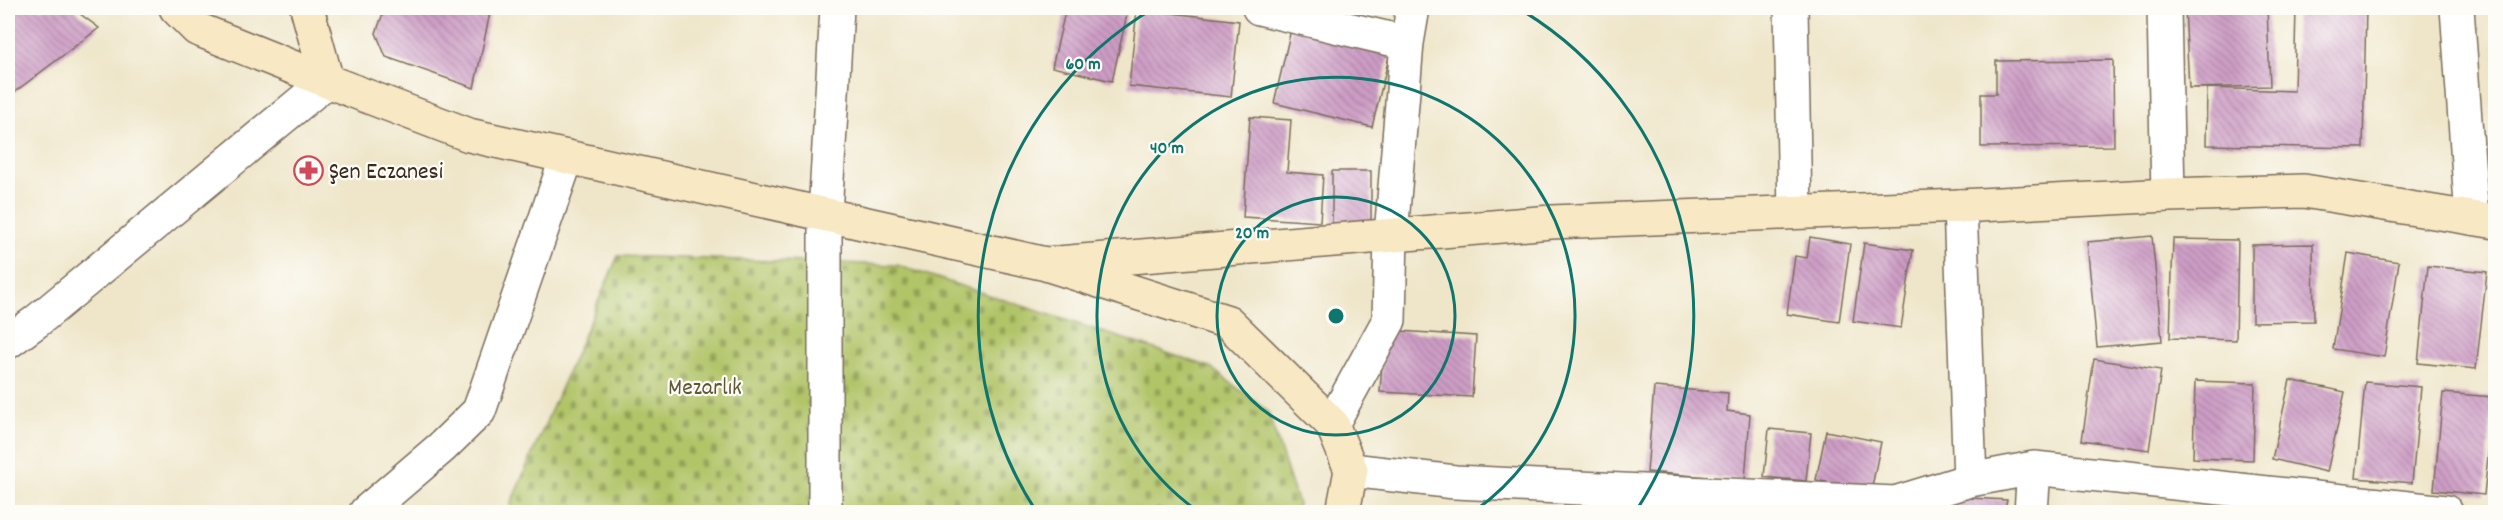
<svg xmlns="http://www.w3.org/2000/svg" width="2503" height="520" font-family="Dekko,sans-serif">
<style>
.cemetery{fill:url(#cemetery-stones);stroke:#767743;stroke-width:1.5}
.building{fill:url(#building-back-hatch)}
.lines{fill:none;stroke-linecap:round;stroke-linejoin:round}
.street-casing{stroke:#7a6c5a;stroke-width:36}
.secondary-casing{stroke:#7a6c5a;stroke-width:36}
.street{stroke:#fff;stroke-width:33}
.secondary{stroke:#f8e8c3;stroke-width:33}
.ring{fill:none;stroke:#0f766e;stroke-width:3}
.labels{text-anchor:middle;stroke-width:4.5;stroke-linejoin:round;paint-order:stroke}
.poi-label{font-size:24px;fill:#3b2a1e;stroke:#fdfcf7;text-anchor:start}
.park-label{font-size:24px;fill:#5e5834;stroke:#fdfcf7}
.centre{fill:#0f766e;stroke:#fdfcf7;stroke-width:3}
.ring-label{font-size:18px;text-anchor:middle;font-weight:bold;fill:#0f766e;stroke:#fdfcf7;stroke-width:4.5;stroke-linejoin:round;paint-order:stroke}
</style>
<defs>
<pattern id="cemetery-stones" width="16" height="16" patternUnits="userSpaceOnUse" patternTransform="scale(1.5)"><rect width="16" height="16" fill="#b1c468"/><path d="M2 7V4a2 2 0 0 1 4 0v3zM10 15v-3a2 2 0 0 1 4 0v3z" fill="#919f55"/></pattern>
<pattern id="building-back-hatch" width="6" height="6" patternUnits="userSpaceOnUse" patternTransform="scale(1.5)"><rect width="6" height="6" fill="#ce9dc6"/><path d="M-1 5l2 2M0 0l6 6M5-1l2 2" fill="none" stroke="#a880a0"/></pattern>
</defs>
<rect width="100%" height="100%" fill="#fdfcf7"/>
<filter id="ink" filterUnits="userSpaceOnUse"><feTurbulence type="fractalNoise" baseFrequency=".0167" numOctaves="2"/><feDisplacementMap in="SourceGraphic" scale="12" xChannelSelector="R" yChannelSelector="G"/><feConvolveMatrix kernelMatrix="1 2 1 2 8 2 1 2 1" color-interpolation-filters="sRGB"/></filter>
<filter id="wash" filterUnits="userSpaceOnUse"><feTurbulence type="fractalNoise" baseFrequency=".008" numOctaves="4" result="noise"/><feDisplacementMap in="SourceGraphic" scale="24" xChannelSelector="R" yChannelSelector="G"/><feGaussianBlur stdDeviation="1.35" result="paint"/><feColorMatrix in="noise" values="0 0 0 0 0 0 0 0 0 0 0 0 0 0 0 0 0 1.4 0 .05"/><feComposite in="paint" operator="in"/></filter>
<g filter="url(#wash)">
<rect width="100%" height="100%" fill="#efe6ca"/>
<path class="cemetery" d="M618,256L897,265L1210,367L1268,412L1298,504L1296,512H510L511,503Z"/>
<g id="blocks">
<path class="building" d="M8,8H72L99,28L8,97Z
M385,8H491L474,88L386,57L376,33Z
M1066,8H1100L1127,14L1112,81L1052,67Z
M2028,8H2111V12H2028Z
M2185,8H2267L2270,86L2189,88Z
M2296,8H2366L2363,148L2206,145L2207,88L2294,91Z
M1137,9L1239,21L1231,97L1129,86Z
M1292,25L1391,49L1372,127L1274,103Z
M2113,60L2114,146L1981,147V94H1996V61Z
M1250,117L1291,120L1287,172L1323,175L1320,222L1243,217Z
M1332,171H1371V224H1332Z
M2152,236L2162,341L2097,347L2087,242Z
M1810,237L1850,244L1839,322L1787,314L1795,256L1807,258Z
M2173,239L2238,240L2236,340L2170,338Z
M1864,243L1913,250L1901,328L1853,321Z
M2313,244L2314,321L2252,322V245Z
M2348,253L2399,262L2384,357L2333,349Z
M2428,266L2487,272L2476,369L2418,363Z
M1384,330L1476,336L1472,397L1380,392Z
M2094,359L2161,370L2149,450L2082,440Z
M2290,380L2345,392L2327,472L2272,459Z
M2195,381L2255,383L2253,460L2193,458Z
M2365,382L2421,387L2412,483L2356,478Z
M1654,387L1728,393L1727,411L1750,414L1745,480L1647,472Z
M2443,393L2494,397L2484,495L2434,490Z
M1769,429L1811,433L1806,481L1764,477Z
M1826,431L1881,442L1871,492L1816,480Z
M1950,497L2007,500L2004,512H1948Z"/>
</g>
</g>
<g filter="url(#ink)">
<use href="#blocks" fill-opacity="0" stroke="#7a6c5a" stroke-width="1.5"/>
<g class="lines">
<defs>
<path id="street" d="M1259,8L1407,43
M1791,8L1795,212
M2164,8L2168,195
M2457,8L2472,218
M1960,206L1970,480
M8,342L37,321L327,81
M1332,424L1389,320L1391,235L1407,43L1413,8
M1351,470L1455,482L1895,503L1970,480L2034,468L2446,512
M366,512L442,447L479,411L567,157
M825,512V214L837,8
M2031,512L2034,468"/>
<path id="secondary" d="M176,8L197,29L327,81L307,8
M327,81L469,135L1046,264L1228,322L1332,424L1351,470L1343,512
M1046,264L1551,222L1960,206L2168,195L2304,191L2496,222"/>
</defs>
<use href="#street" class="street-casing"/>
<use href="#secondary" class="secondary-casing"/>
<use href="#street" class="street"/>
<use href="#secondary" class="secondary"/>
</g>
</g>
<g class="ring">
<circle cx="1336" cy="316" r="119"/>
<path d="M1199 512A239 239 0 1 1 1473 512"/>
<path d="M1036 511A358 358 0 0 1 1154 8M1518 8A358 358 0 0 1 1636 511"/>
</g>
<defs>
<symbol id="pharmacy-ring" viewBox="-11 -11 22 22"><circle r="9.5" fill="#fdfcf7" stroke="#d1495b" stroke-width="1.5"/><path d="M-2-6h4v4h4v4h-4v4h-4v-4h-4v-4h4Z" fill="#d1495b"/></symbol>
</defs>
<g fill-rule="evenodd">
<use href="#pharmacy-ring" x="292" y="154" width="33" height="33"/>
</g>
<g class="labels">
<g class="poi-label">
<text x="329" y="178">Şen Eczanesi</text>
</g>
<g class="park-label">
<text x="705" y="394">Mezarlık</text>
</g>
</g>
<circle cx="1336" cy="316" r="9" class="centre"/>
<g class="ring-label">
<text x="1083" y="69">60 m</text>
<text x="1167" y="153">40 m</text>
<text x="1252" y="238">20 m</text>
</g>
<rect width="2503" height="520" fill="none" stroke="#fdfcf7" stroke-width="30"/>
</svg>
